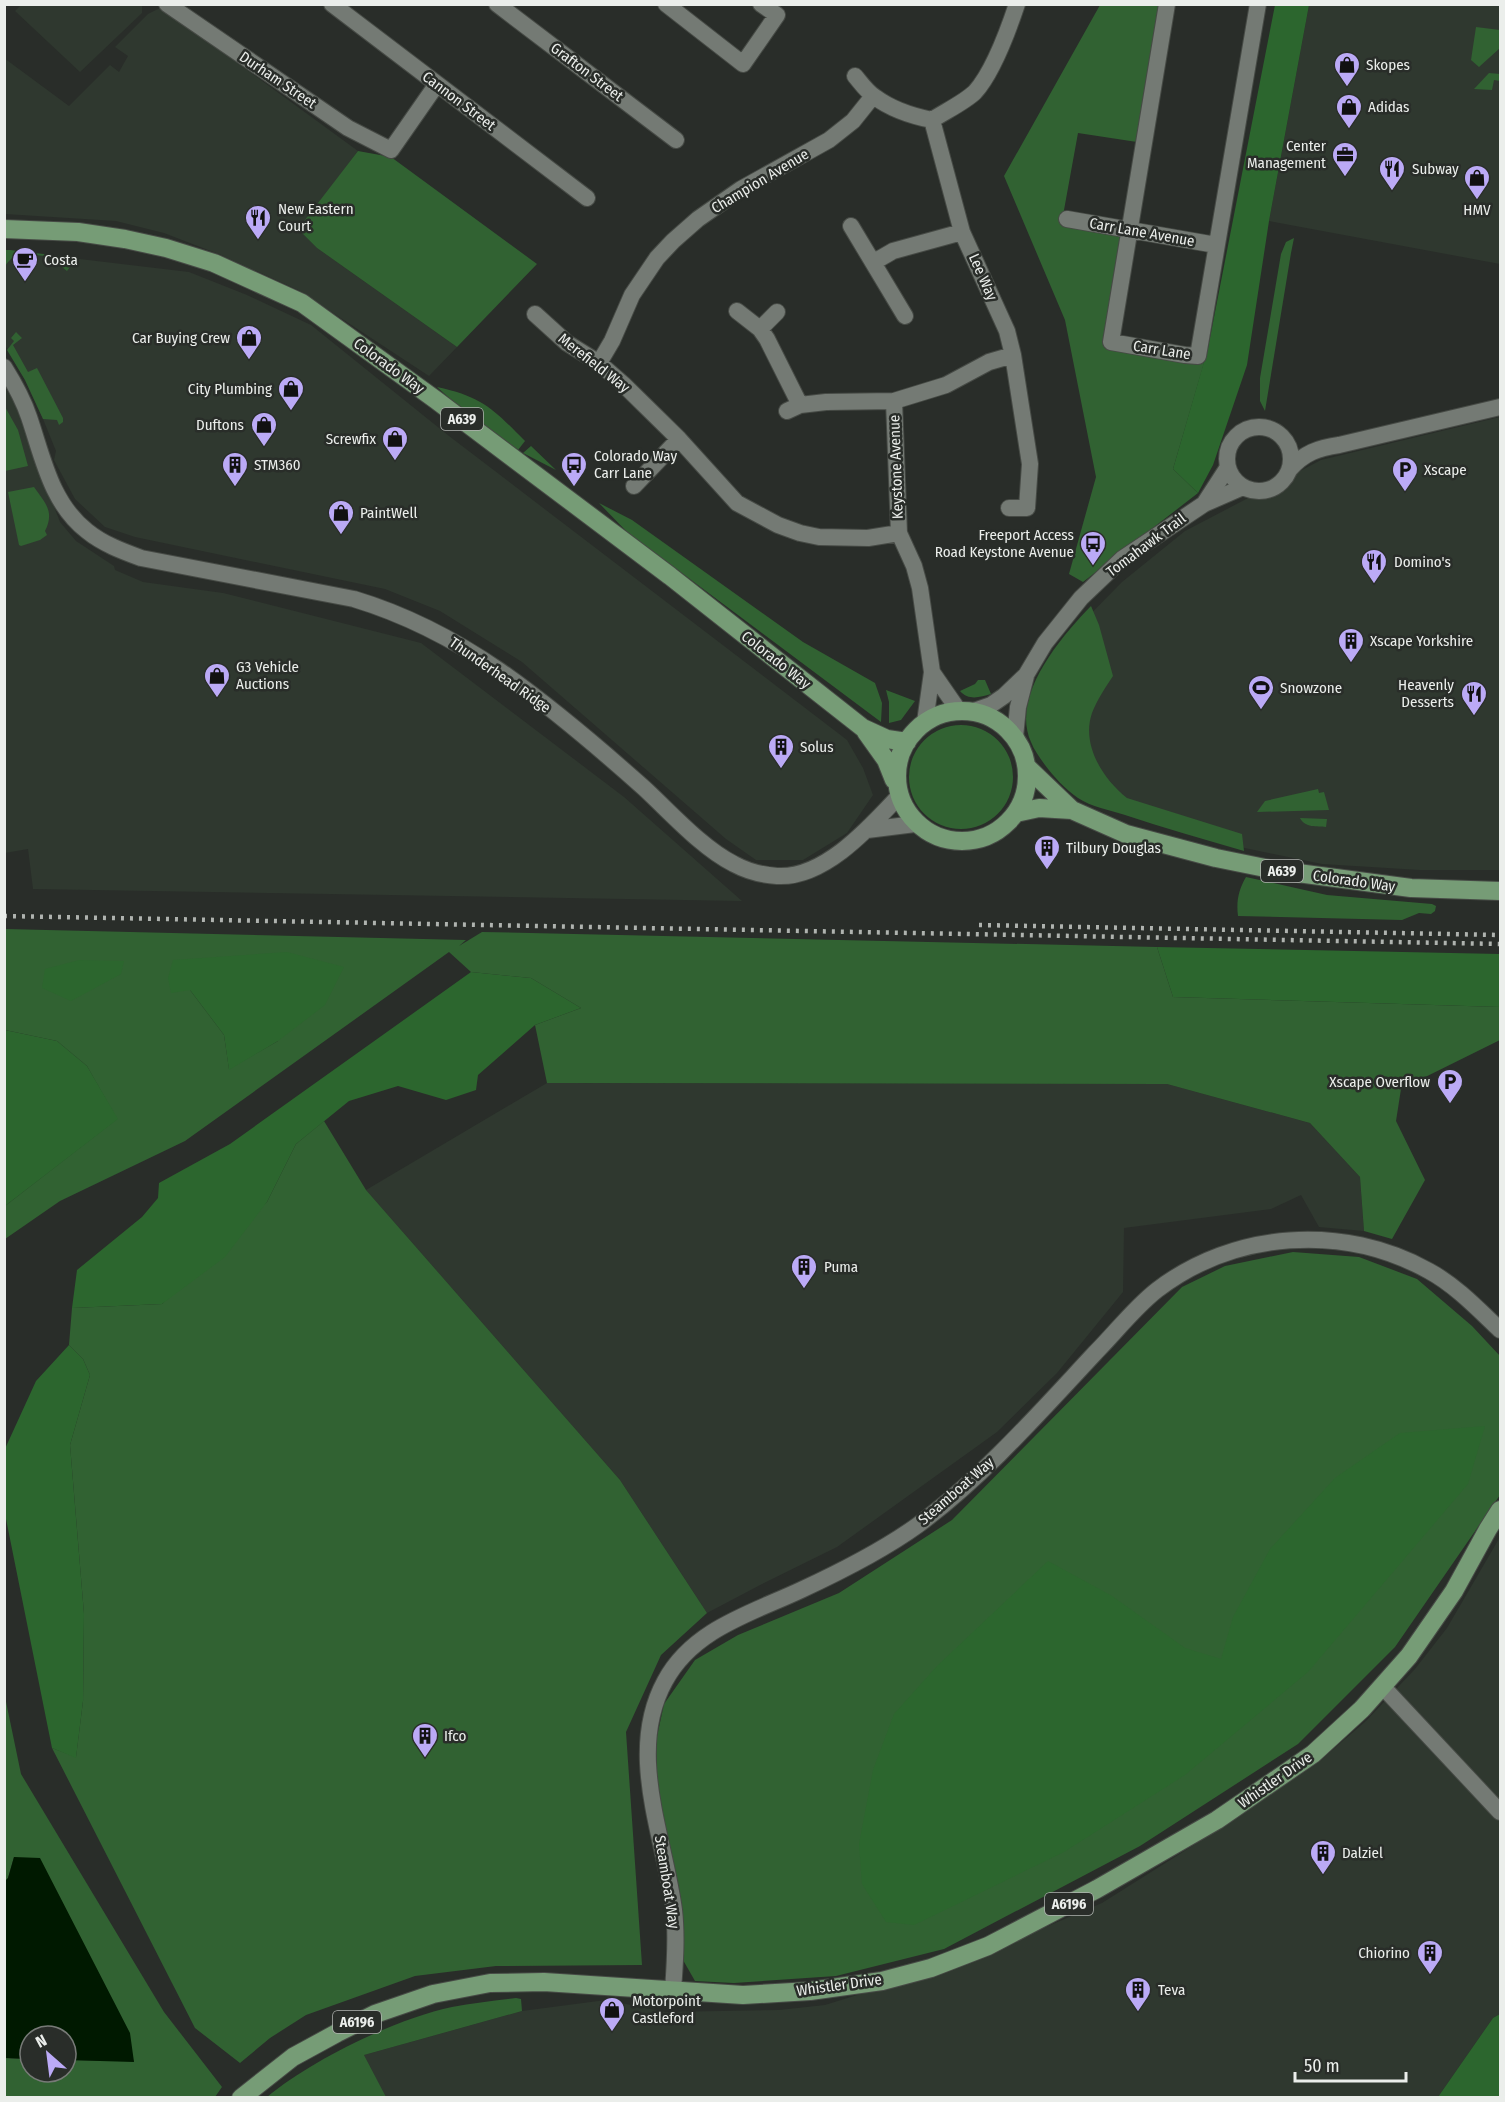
<svg xmlns="http://www.w3.org/2000/svg" width="1505" height="2102" font-family="'Fira Sans Condensed',sans-serif">
<style>
.built{fill:#2f382f}
.green{fill:#316232;fill-rule:evenodd}
.forest{fill:#2c662e}
.water{fill:#001900}
.lines{fill:none;stroke-linecap:round;stroke-linejoin:round}
.street-casing{stroke:#464a45;stroke-width:18}
.primary-casing{stroke:#464a45;stroke-width:20}
.street{stroke:#747a74;stroke-width:16}
.primary{stroke:#769c76;stroke-width:18}
.rail{stroke:#afb3af;stroke-width:4.5;stroke-dasharray:3 6;stroke-linecap:butt}
.labels{text-anchor:middle;stroke-width:5;stroke-linejoin:round;paint-order:stroke}
.shield{fill:#292d29;stroke:#b1b4b1;stroke-width:1.5}
.shield-label{font-size:14px;font-weight:bold;fill:#ebeeeb}
.poi-label{font-size:15px;fill:#ebeeeb;stroke:#292d29;text-anchor:start}
.street-label{font-size:15px;fill:#ebeeeb;stroke:#292d29}
</style>
<rect width="100%" height="100%" fill="#292d29"/>
<path class="built" d="M22,4L142,5V13L80,72L15,11Z
M1309,5H1500V264L1269,221Z
M158,9L165,10L358,151L299,230L317,248L457,347L429,376L298,290L221,255L164,233L116,221L5,214L4,58L69,106L110,65L119,72L128,56L115,47L148,14Z
M4,250L189,272L247,295L311,325L449,436L847,740L863,768L873,795L847,833L803,860H756L726,839L522,662L440,611L385,589L135,537L105,527L75,499L54,460L56,451L43,419L25,380L5,345Z
M4,386L14,402L60,522L76,541L114,566L115,570L143,582L223,593L421,643L624,797L742,901L33,889L28,849L5,853Z
M1500,417V870H1420L1322,864L1240,847L1104,804L1047,667L1069,636L1122,582L1185,531L1321,460Z
M547,1083L1167,1084L1310,1123L1360,1177L1364,1231L1319,1227L1301,1195L1271,1209L1124,1228L1123,1292L1057,1373L997,1432L837,1547L766,1582L707,1613L620,1480L366,1190Z
M1500,1537V2014L1493,2018L1438,2097L386,2098L364,2055L522,2011L606,2000L665,2012L779,2010L825,2005L964,1962L1102,1903L1224,1826L1316,1764L1366,1721L1415,1669L1447,1628Z"/>
<path class="green" d="M1100,5H1166L1137,142L1078,133L1062,221L1120,236L1103,346L1204,363L1173,469L1198,493L1083,582L1069,574L1096,477L1065,320L1004,176Z
M1476,27L1500,30V48L1479,67L1471,60Z
M1489,73L1500,74V81L1494,80L1492,90L1474,89Z
M358,151L391,157L537,264L457,347L317,248L298,229Z
M1294,238L1291,253L1265,411L1260,401V378L1281,254L1286,242Z
M5,250H10L77,258L67,271L48,256C26,256 20,246 5,266Z
M16,332L22,338L13,345L28,372L37,368L63,418V422L59,425L57,420L43,419L25,380L7,350L14,341L11,338Z
M437,387C483,397 493,409 525,441L518,450L457,405Z
M4,405L18,430L28,466L5,471Z
M531,446L556,470L523,453Z
M34,487C45,503 55,511 45,531L47,535L40,540L21,546L19,545L8,492Z
M599,503L632,520L803,642L875,683L882,703L881,722L627,532Z
M1091,606L1099,625L1113,676C1105,688 1097,700 1092,713C1081,745 1103,779 1127,798L1242,834L1244,851C1204,839 1164,828 1125,815C1110,810 1091,807 1078,798C1065,789 1054,777 1045,765C1040,758 1034,750 1031,742C1010,696 1061,637 1091,606Z
M978,680H985L991,694C980,697 969,701 960,691L975,684Z
M886,690L915,701L901,720L889,723V702Z
M909 777a52 52 0 1 1 104 0a52 52 0 1 1-104 0Z
M1318,789L1319,793L1324,792L1329,810L1257,812L1265,801Z
M1300,818L1327,819L1326,827C1317,826 1305,828 1300,818Z
M1246,877L1327,895L1432,904L1436,906L1435,911L1431,914L1419,913L1402,920L1238,916C1236,901 1239,889 1246,877Z
M5,929L466,940L459,946L482,932L1157,947L1173,997L1500,1007V1040L1401,1089L1396,1121L1425,1180L1392,1239L1364,1231L1360,1177L1310,1123L1167,1084L547,1083L535,1025L581,1008L531,978L471,972L449,952L185,1141L60,1201L5,1239V1206L117,1119L87,1066L57,1041L5,1030ZM190,990L278,1041L229,1069L224,1035Z
M324,1121L366,1190L620,1480L707,1613L661,1655L626,1732L642,1965L496,1966L415,1976L306,2015L270,2038L240,2063L195,2028L52,1748L76,1757L83,1701L84,1614L70,1445L90,1375L83,1359L69,1345L72,1308L162,1304L267,1202L296,1144Z
M1293,1252L1359,1257L1417,1279L1472,1326L1500,1356V1495L1395,1647L1298,1744L1140,1846L944,1949L836,1976L734,1983L695,1981L683,1960L657,1777L656,1741L664,1704L695,1660L738,1635L839,1593L952,1520L1182,1287L1225,1266Z
M4,1692L21,1774L164,2012L222,2087L215,2097H5V2058L30,2059V2072H66V2060L134,2061L14,1857L8,1878L5,1882Z
M516,1998L521,1999L522,2011L364,2055L386,2097H267C312,2060 395,2019 452,2007C473,2003 494,2001 516,1998Z"/>
<path class="forest" d="M1275,5H1309L1269,221L1247,365L1213,465L1198,493L1173,469L1208,348Z
M1157,947L1500,954V1007L1173,997Z
M287,952L344,967L325,1005L278,1041L229,1070L224,1035L190,990L171,993L168,978L173,960Z
M79,960L124,961L121,974L71,1001L42,988L45,969Z
M471,972L531,978L581,1008L535,1025L478,1075L476,1090L446,1100L398,1086L349,1101L296,1144L267,1202L225,1257L162,1304L72,1308L77,1270L142,1217L158,1198L159,1183L230,1144Z
M5,1030L57,1041L87,1066L118,1119L5,1206Z
M69,1345L83,1359L90,1375L70,1445L84,1614L83,1701L76,1758L52,1748L5,1514L4,1451L36,1381Z
M1485,1426L1468,1484L1308,1672L1185,1775L1064,1852L914,1925L886,1922L862,1884L859,1844L873,1770L894,1714L937,1666L1048,1561L1112,1596L1185,1648L1221,1659L1233,1617L1270,1549L1335,1478L1400,1433Z
M1500,2014V2097H1438L1493,2018Z"/>
<path class="water" d="M14,1857L40,1858L130,2033L134,2062L66,2060V2036H30V2059L5,2058L4,1882L8,1878Z"/>
<g class="lines">
<defs>
<path id="street" d="M167,4L348,128L391,150L437,84
M332,4L587,198
M497,4L676,140
M666,4L743,64L777,15L761,4
M1167,4L1111,342L1185,355L1198,356L1258,4
M855,76C861,83 867,92 875,97C891,109 912,116 932,120
M932,120L962,232L1007,331L1013,355L1030,464L1027,508H1009
M932,120C944,112 965,102 975,92C993,72 1008,31 1017,4
M1067,219L1216,245
M851,226L905,316
M874,262L893,251L962,232
M737,311L760,329L767,339L800,405
M535,314L567,343L599,363L623,384L679,439L737,503L778,525L800,533L819,537L868,538L899,533
M760,329L777,312
M599,363L612,341L632,295L657,258L673,241L698,219L741,189L829,140L853,121L873,96
M4,367C14,383 23,399 29,417C43,458 51,503 87,531C103,544 122,551 141,558L354,599C407,615 455,640 500,671C550,706 598,747 644,788C670,812 702,848 734,864C747,871 762,875 777,876C824,879 870,827 899,796
M894,401L899,533L914,566L920,588L932,672L925,722
M787,411L800,405L826,402L894,401L946,385L989,362L1013,355
M1227 459a32 32 0 1 1 64 0a32 32 0 1 1-64 0Z
M1290,469C1304,453 1318,448 1339,445L1500,407
M634,486L679,439
M1204,504L1228,467
M932,672L959,711
M971,712L991,705L1004,696L1026,675L1045,643L1081,598L1122,559L1204,504L1243,487
M1015,737L1018,707L1026,676
M867,830L915,824
M1383,1687L1500,1812
M673,1990C675,1964 677,1936 674,1910C664,1835 626,1752 665,1681C693,1629 752,1613 801,1590C842,1571 882,1551 918,1525C984,1476 1040,1412 1096,1352C1116,1332 1134,1308 1157,1290C1234,1231 1343,1223 1429,1271C1455,1285 1478,1309 1500,1330"/>
<path id="primary" d="M4,229L78,232L125,239L166,248L214,263L302,303L436,400L670,576L863,728L887,739L907,742
M897 776a65 65 0 1 1 130 0a65 65 0 1 1-130 0Z
M866,732L886,760L894,780
M1027,767L1072,810L1126,834L1216,858L1275,870L1411,888L1500,891
M1016,813L1039,808L1072,810
M241,2098L293,2057L337,2033L375,2014L433,1994L490,1983L544,1982L743,1995L810,1991L882,1981L931,1968L988,1946L1097,1889L1217,1820L1313,1754L1362,1709L1409,1656L1454,1591L1488,1529L1500,1510"/>
</defs>
<use href="#street" class="street-casing"/>
<use href="#primary" class="primary-casing"/>
<use href="#street" class="street"/>
<use href="#primary" class="primary"/>
<path class="rail" d="M4,916L1500,944
M979,925L1500,935"/>
</g>
<defs>
<symbol id="shop-pin" viewBox="-11 -11 22 30"><path d="M0 17L-7.5 6A9.5 9.5 0 1 1 7.5 6Z" fill="#bbaaf6" stroke="#292d29"/><path d="M-5-2.5h2.3a2.7 3.5 0 0 1 5.4 0H5L5.5 6h-11ZM-1.5-2.5h3a1.5 2.3 0 0 0-3 0Z" fill="#111"/></symbol>
<symbol id="office-pin" viewBox="-11 -11 22 30"><path d="M0 17L-7.5 6A9.5 9.5 0 1 1 7.5 6Z" fill="#bbaaf6" stroke="#292d29"/><path d="M-6-3h4V-5.5h4V-3h4V5H-6ZM-1-4.5V-3h2v-1.5ZM-6 0V1H6V0Z" fill="#111"/></symbol>
<symbol id="restaurant-pin" viewBox="-11 -11 22 30"><path d="M0 17L-7.5 6A9.5 9.5 0 1 1 7.5 6Z" fill="#bbaaf6" stroke="#292d29"/><path d="M-5-6h1v4h1v-4h1v4h1v-4h1v5L-1.5 .5V6h-2V.5L-5-1ZM5-6V6H3V1.5H1.5Q1.5-4 5-6Z" fill="#111"/></symbol>
<symbol id="cafe-pin" viewBox="-11 -11 22 30"><path d="M0 17L-7.5 6A9.5 9.5 0 1 1 7.5 6Z" fill="#bbaaf6" stroke="#292d29"/><path d="M-5.5-4.5H6V0H3Q3 3.5 0 3.5H-2.5Q-5.5 3.5-5.5 0ZM3-3.2v2h1.7v-2ZM-6 4.5H4V6H-6Z" fill="#111"/></symbol>
<symbol id="building-pin" viewBox="-11 -11 22 30"><path d="M0 17L-7.5 6A9.5 9.5 0 1 1 7.5 6Z" fill="#bbaaf6" stroke="#292d29"/><path d="M-4-6H4V6H1V3H-1V6H-4ZM-2.5-4.3h1.7v1.8h-1.7ZM.8-4.3h1.7v1.8H.8ZM-2.5-1h1.7V.8h-1.7ZM.8-1h1.7V.8H.8Z" fill="#111"/></symbol>
<symbol id="bus-pin" viewBox="-11 -11 22 30"><path d="M0 17L-7.5 6A9.5 9.5 0 1 1 7.5 6Z" fill="#bbaaf6" stroke="#292d29"/><path d="M-5-6H5V4H4V6H2V4H-2V6H-4V4H-5ZM-3.5-4V0h7V-4ZM-3.5 1.2v1.5H-2V1.2ZM2 1.2v1.5H3.5V1.2Z" fill="#111"/></symbol>
<symbol id="parking-pin" viewBox="-11 -11 22 30"><path d="M0 17L-7.5 6A9.5 9.5 0 1 1 7.5 6Z" fill="#bbaaf6" stroke="#292d29"/><path d="M-3.5-5.5H1a3.5 3.5 0 0 1 0 7H-1V5.5H-3.5ZM-1-3.4V-.6H.8a1.4 1.4 0 0 0 0-2.8Z" fill="#111"/></symbol>
<symbol id="stadium-pin" viewBox="-11 -11 22 30"><path d="M0 17L-7.5 6A9.5 9.5 0 1 1 7.5 6Z" fill="#bbaaf6" stroke="#292d29"/><path d="M0-5a6.5 5 0 1 0 0 10a6.5 5 0 1 0 0-10ZM-3.5-1.8h7v3.6h-7Z" fill="#111"/></symbol>
</defs>
<g fill-rule="evenodd">
<use href="#shop-pin" x="1332" y="50" width="30" height="40"/>
<use href="#shop-pin" x="1334" y="92" width="30" height="40"/>
<use href="#office-pin" x="1330" y="140" width="30" height="40"/>
<use href="#restaurant-pin" x="1377" y="154" width="30" height="40"/>
<use href="#shop-pin" x="1462" y="163" width="30" height="40"/>
<use href="#restaurant-pin" x="243" y="203" width="30" height="40"/>
<use href="#cafe-pin" x="10" y="245" width="30" height="40"/>
<use href="#shop-pin" x="234" y="323" width="30" height="40"/>
<use href="#shop-pin" x="276" y="374" width="30" height="40"/>
<use href="#shop-pin" x="249" y="410" width="30" height="40"/>
<use href="#shop-pin" x="380" y="424" width="30" height="40"/>
<use href="#building-pin" x="220" y="450" width="30" height="40"/>
<use href="#bus-pin" x="559" y="450" width="30" height="40"/>
<use href="#parking-pin" x="1390" y="455" width="30" height="40"/>
<use href="#shop-pin" x="326" y="498" width="30" height="40"/>
<use href="#bus-pin" x="1078" y="529" width="30" height="40"/>
<use href="#restaurant-pin" x="1359" y="547" width="30" height="40"/>
<use href="#building-pin" x="1336" y="626" width="30" height="40"/>
<use href="#shop-pin" x="202" y="661" width="30" height="40"/>
<use href="#stadium-pin" x="1246" y="673" width="30" height="40"/>
<use href="#restaurant-pin" x="1459" y="679" width="30" height="40"/>
<use href="#building-pin" x="766" y="732" width="30" height="40"/>
<use href="#building-pin" x="1032" y="833" width="30" height="40"/>
<use href="#parking-pin" x="1435" y="1067" width="30" height="40"/>
<use href="#building-pin" x="789" y="1252" width="30" height="40"/>
<use href="#building-pin" x="410" y="1721" width="30" height="40"/>
<use href="#building-pin" x="1308" y="1838" width="30" height="40"/>
<use href="#building-pin" x="1415" y="1938" width="30" height="40"/>
<use href="#building-pin" x="1123" y="1975" width="30" height="40"/>
<use href="#shop-pin" x="597" y="1995" width="30" height="40"/>
</g>
<g class="labels">
<g class="shield">
<rect x="441" y="408" width="42" height="22" rx="4.5"/>
<rect x="1261" y="860" width="42" height="22" rx="4.5"/>
<rect x="1045" y="1893" width="48" height="22" rx="4.5"/>
<rect x="333" y="2011" width="48" height="22" rx="4.5"/>
</g>
<g class="shield-label">
<text x="462" y="424">A639</text>
<text x="1282" y="876">A639</text>
<text x="1069" y="1909">A6196</text>
<text x="357" y="2027">A6196</text>
</g>
<g class="poi-label">
<text x="1366" y="70">Skopes</text>
<text x="1368" y="112">Adidas</text>
<text x="1326" y="151" text-anchor="end">Center<tspan x="1326" dy="17">Management</tspan></text>
<text x="1412" y="174">Subway</text>
<text x="278" y="214">New Eastern<tspan x="278" dy="17">Court</tspan></text>
<text x="1477" y="215" text-anchor="middle">HMV</text>
<text x="44" y="265">Costa</text>
<text x="230" y="343" text-anchor="end">Car Buying Crew</text>
<text x="272" y="394" text-anchor="end">City Plumbing</text>
<text x="244" y="430" text-anchor="end">Duftons</text>
<text x="376" y="444" text-anchor="end">Screwfix</text>
<text x="594" y="461">Colorado Way<tspan x="594" dy="17">Carr Lane</tspan></text>
<text x="254" y="470">STM360</text>
<text x="1424" y="475">Xscape</text>
<text x="360" y="518">PaintWell</text>
<text x="1074" y="540" text-anchor="end">Freeport Access<tspan x="1074" dy="17">Road Keystone Avenue</tspan></text>
<text x="1394" y="567">Domino's</text>
<text x="1370" y="646">Xscape Yorkshire</text>
<text x="236" y="672">G3 Vehicle<tspan x="236" dy="17">Auctions</tspan></text>
<text x="1454" y="690" text-anchor="end">Heavenly<tspan x="1454" dy="17">Desserts</tspan></text>
<text x="1280" y="693">Snowzone</text>
<text x="800" y="752">Solus</text>
<text x="1066" y="853">Tilbury Douglas</text>
<text x="1430" y="1087" text-anchor="end">Xscape Overflow</text>
<text x="824" y="1272">Puma</text>
<text x="444" y="1741">Ifco</text>
<text x="1342" y="1858">Dalziel</text>
<text x="1410" y="1958" text-anchor="end">Chiorino</text>
<text x="1158" y="1995">Teva</text>
<text x="632" y="2006">Motorpoint<tspan x="632" dy="17">Castleford</tspan></text>
</g>
<g class="street-label">
<text transform="translate(587 72) rotate(37)" y="5">Grafton Street</text>
<text transform="translate(278 80) rotate(34)" y="5">Durham Street</text>
<text transform="translate(459 101) rotate(37)" y="5">Cannon Street</text>
<text transform="translate(760 181) rotate(-31)" y="5">Champion Avenue</text>
<text transform="translate(1142 232) rotate(10)" y="5">Carr Lane Avenue</text>
<text transform="translate(983 277) rotate(66)" y="5">Lee Way</text>
<text transform="translate(1162 350) rotate(9)" y="5">Carr Lane</text>
<text transform="translate(594 363) rotate(38)" y="5">Merefield Way</text>
<text transform="translate(389 366) rotate(36)" y="5">Colorado Way</text>
<text transform="translate(896 467) rotate(-92)" y="5">Keystone Avenue</text>
<text transform="translate(1146 545) rotate(-37)" y="5">Tomahawk Trail</text>
<text transform="translate(776 660) rotate(38)" y="5">Colorado Way</text>
<text transform="translate(500 675) rotate(35)" y="5">Thunderhead Ridge</text>
<text transform="translate(1354 881) rotate(8)" y="5">Colorado Way</text>
<text transform="translate(956 1491) rotate(-41)" y="5">Steamboat Way</text>
<text transform="translate(1275 1780) rotate(-35)" y="5">Whistler Drive</text>
<text transform="translate(667 1882) rotate(81)" y="5">Steamboat Way</text>
<text transform="translate(839 1985) rotate(-8)" y="5">Whistler Drive</text>
</g>
</g>
<rect width="1505" height="2102" fill="none" stroke="#ebeeeb" stroke-width="12"/>
<g transform="translate(48 2054) rotate(332)"><circle r="28" fill="#292d29" stroke="#777a77" stroke-width="1.5"/>
<path d="M0-4.5L10 22L0 15L-10 22Z" fill="#bbaaf6"/>
<text y="-9" font-size="16" font-weight="bold" text-anchor="middle" fill="#ebeeeb">N</text>
</g>
<path d="M1295 2072v9h111v-9" fill="none" stroke="#ebeeeb" stroke-width="3"/>
<text x="1304" y="2072" font-size="18" fill="#ebeeeb" stroke="#292d29" stroke-width="4.5" paint-order="stroke">50 m</text>
</svg>
